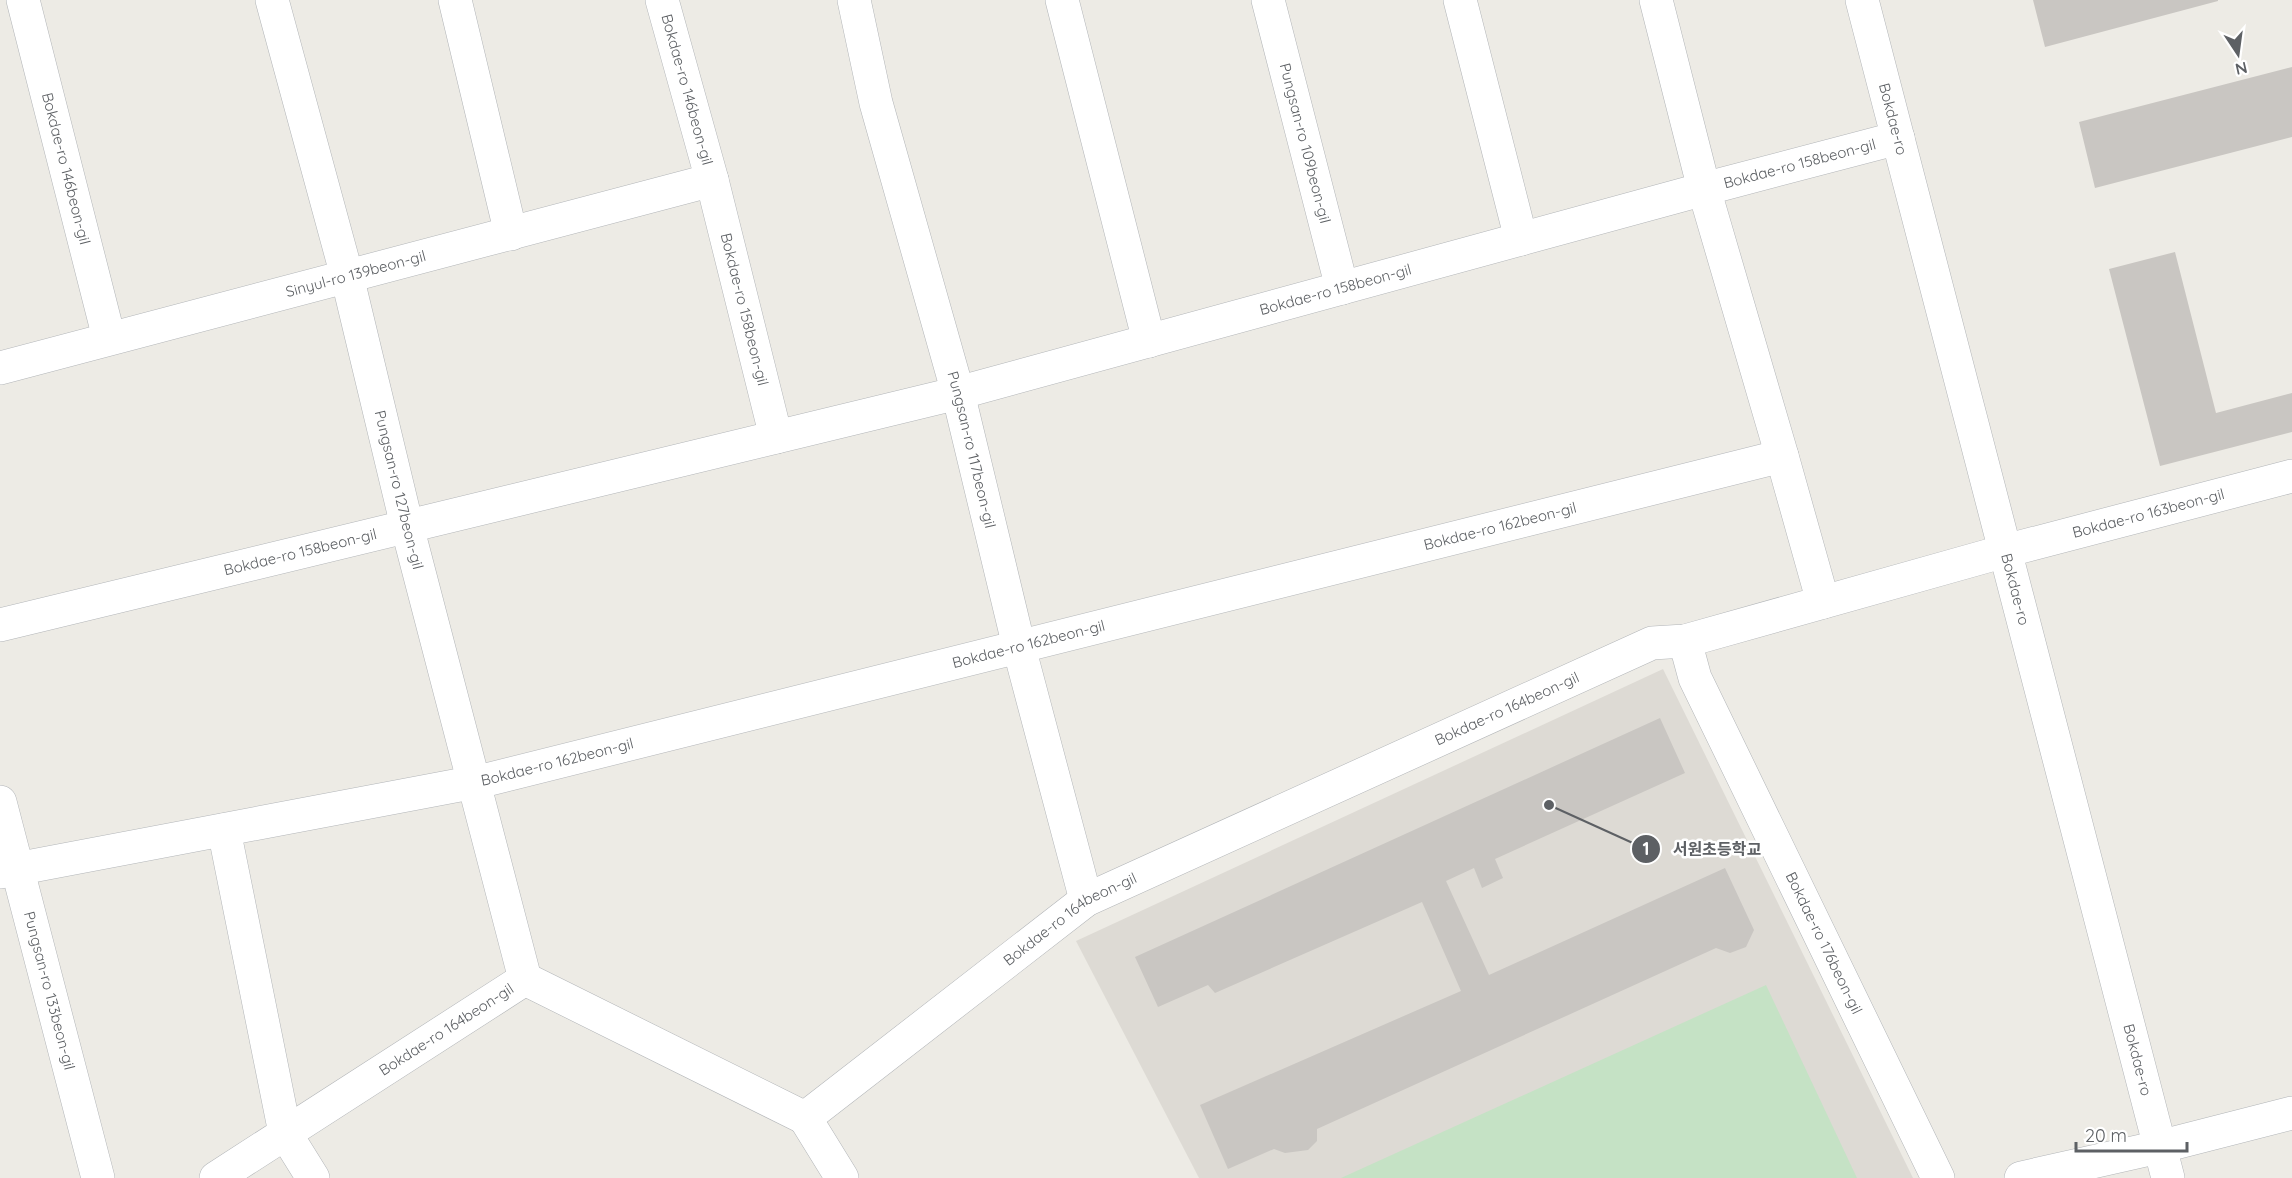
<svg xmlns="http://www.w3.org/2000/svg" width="2292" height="1178" font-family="Quicksand,'Noto Sans KR',sans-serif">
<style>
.education{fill:#dddad4}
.garden{fill:#c5e2c5}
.building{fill:#c9c6c2}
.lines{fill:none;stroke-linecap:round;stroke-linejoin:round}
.minor-casing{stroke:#b2b5b8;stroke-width:34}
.tertiary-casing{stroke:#b2b5b8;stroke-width:34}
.minor{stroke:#fff;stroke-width:33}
.tertiary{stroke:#fff;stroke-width:33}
.labels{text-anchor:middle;stroke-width:5;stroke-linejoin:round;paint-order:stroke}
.street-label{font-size:15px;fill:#5d6064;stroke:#fff}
.leader{fill:none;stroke:#5d6064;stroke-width:2}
.callout-dot{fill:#5d6064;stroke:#fff;stroke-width:2}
.mark-label{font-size:18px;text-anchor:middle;font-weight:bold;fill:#fff}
.callout-label{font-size:16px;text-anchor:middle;font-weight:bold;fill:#5d6064;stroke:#fff;stroke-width:5;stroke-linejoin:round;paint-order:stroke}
</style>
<rect width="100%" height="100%" fill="#edebe5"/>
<path class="education" d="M1663,669L1913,1178H1199L1076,941Z"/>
<path class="garden" d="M1766,985L1857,1178H1341Z"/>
<path class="building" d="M2033,0H2218V1L2045,47Z
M2292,67V137L2095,188L2079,122Z
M2175,252L2216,413L2292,393V432L2160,466L2109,269Z
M1660,718L1685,773L1495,859L1503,878L1482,888L1474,868L1446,881L1489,975L1725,868L1754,930L1746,947L1730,953L1716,948L1317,1129V1141L1308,1150L1285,1153L1274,1149L1228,1169L1200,1105L1461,991L1422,902L1215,993L1208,985L1158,1007L1135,957Z"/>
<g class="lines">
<defs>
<g id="minor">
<path id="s1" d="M23,0L109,338"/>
<path id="s2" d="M272,0L347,276L407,526L525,979"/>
<path d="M455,0L511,234"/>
<path id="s3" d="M662,0L712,180L776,437"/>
<path id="s4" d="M854,0L876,103L958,393L1021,655L1086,900"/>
<path d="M1062,0L1149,341"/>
<path id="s5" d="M1268,0L1342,288"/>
<path d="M1460,0L1521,239"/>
<path d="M1656,0L1704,189L1782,456L1823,602"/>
<path id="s6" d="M0,368L712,180"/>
<path id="s7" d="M0,625L958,393L1704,189L1898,138"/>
<path id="s8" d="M1685,641L1695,678L1938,1178"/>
<path id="s9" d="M0,802L98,1178"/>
<path d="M224,830L285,1133L313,1178"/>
<path id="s10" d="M0,872L486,780L1782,456"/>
<path id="s11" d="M805,1118L1086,900L1652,643L1685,641L2005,551L2292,476"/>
<path d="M805,1118L842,1178"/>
<path id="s12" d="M216,1178L525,979L805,1118"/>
<path d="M2021,1178L2159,1147L2292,1113"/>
</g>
<g id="tertiary">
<path id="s13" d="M1862,0L2168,1178"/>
</g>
</defs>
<use href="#minor" class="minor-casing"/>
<use href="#tertiary" class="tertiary-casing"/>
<use href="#minor" class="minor"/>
<use href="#tertiary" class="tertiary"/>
</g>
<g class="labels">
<g class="street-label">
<text dy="5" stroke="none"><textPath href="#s3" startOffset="93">Bokdae-ro 146beon-gil</textPath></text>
<text dy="5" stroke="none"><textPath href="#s13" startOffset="123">Bokdae-ro</textPath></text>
<text dy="5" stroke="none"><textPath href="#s5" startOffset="148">Pungsan-ro 109beon-gil</textPath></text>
<text dy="5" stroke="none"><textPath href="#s7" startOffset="1858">Bokdae-ro 158beon-gil</textPath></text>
<text dy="5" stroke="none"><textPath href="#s1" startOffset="174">Bokdae-ro 146beon-gil</textPath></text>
<text dy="5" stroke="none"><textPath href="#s6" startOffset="368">Sinyul-ro 139beon-gil</textPath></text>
<text dy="5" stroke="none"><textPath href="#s7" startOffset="1377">Bokdae-ro 158beon-gil</textPath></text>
<text dy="5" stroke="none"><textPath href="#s3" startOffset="320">Bokdae-ro 158beon-gil</textPath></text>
<text dy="5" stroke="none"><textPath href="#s4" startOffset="465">Pungsan-ro 117beon-gil</textPath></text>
<text dy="5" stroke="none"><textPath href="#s2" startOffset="506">Pungsan-ro 127beon-gil</textPath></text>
<text dy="5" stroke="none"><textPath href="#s11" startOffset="1491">Bokdae-ro 163beon-gil</textPath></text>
<text dy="5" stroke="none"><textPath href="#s10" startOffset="1540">Bokdae-ro 162beon-gil</textPath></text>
<text dy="5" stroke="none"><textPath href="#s7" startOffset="309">Bokdae-ro 158beon-gil</textPath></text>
<text dy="5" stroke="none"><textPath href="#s13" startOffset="609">Bokdae-ro</textPath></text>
<text dy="5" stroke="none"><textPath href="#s10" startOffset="1054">Bokdae-ro 162beon-gil</textPath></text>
<text dy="5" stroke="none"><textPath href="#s11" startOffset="818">Bokdae-ro 164beon-gil</textPath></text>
<text dy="5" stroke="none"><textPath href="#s10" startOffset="568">Bokdae-ro 162beon-gil</textPath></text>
<text dy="5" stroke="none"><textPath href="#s11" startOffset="332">Bokdae-ro 164beon-gil</textPath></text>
<text dy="5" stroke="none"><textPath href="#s8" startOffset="333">Bokdae-ro 176beon-gil</textPath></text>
<text dy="5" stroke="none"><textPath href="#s9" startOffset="195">Pungsan-ro 133beon-gil</textPath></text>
<text dy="5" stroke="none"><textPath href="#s12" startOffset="274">Bokdae-ro 164beon-gil</textPath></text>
<text dy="5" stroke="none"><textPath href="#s13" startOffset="1095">Bokdae-ro</textPath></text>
</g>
</g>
<path class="leader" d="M1549 805L1646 849"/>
<g class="callout-dot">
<circle cx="1549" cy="805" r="6"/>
<circle cx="1646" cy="849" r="15"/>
</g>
<g class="mark-label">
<text x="1646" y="855">1</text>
</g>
<g class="callout-label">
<text x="1717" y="855">서원초등학교</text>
</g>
<g transform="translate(2238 54) rotate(167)" stroke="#ffffff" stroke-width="4.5" paint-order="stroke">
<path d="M0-4.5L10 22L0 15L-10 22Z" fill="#5d6064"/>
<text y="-9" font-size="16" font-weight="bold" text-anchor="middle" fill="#5d6064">N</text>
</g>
<path d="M2076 1142v9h111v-9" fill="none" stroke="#5d6064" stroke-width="3"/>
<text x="2085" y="1142" font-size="18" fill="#5d6064" stroke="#ffffff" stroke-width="4.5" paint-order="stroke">20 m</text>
</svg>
